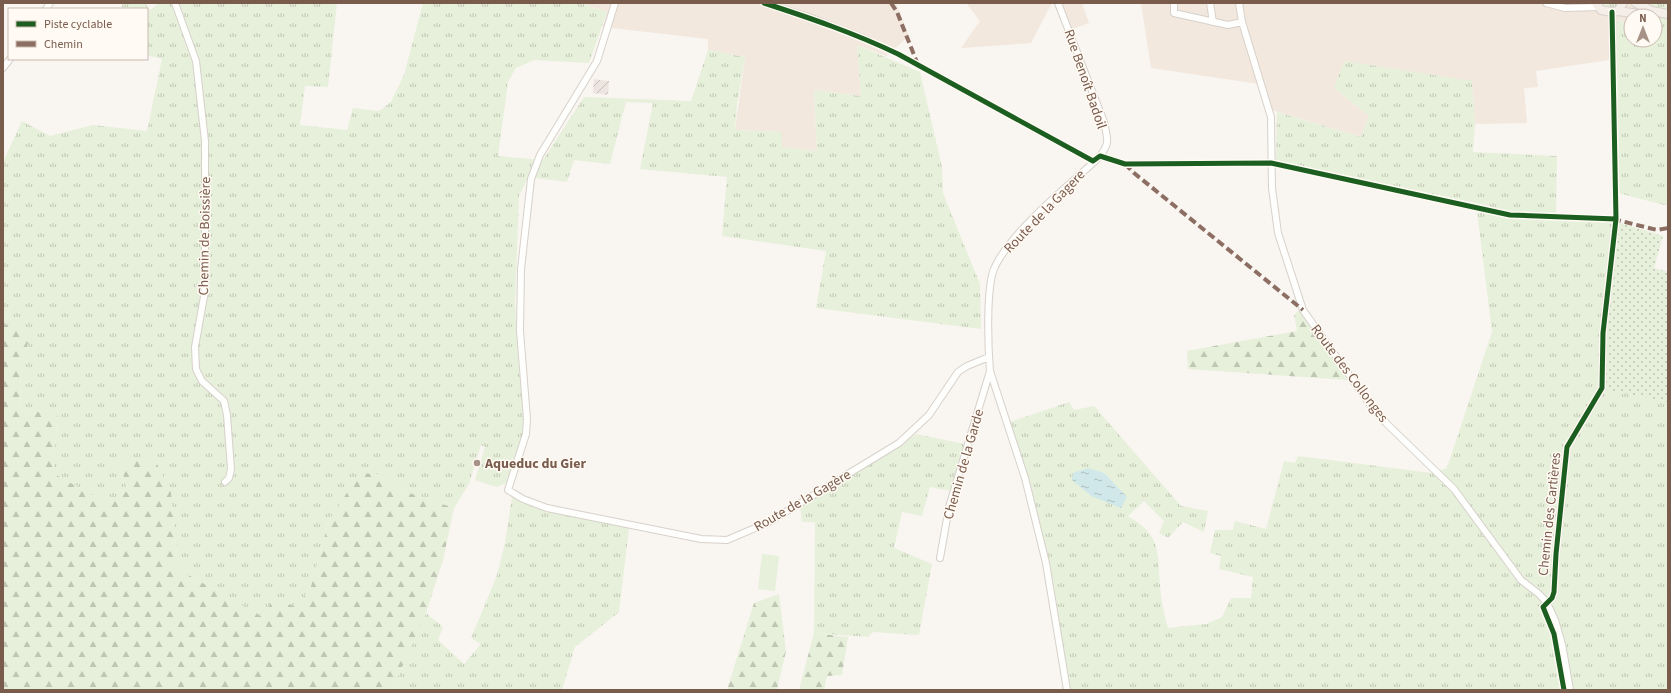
<svg xmlns="http://www.w3.org/2000/svg" width="1671" height="693" font-family="'Source Sans 3',sans-serif">
<style>
.residential{fill:#f2e8de}
.industrial{fill:url(#industrial-furrows)}
.grass{fill:url(#grass-tufts)}
.forest{fill:url(#forest-firs)}
.park{fill:url(#park-dots)}
.garden{fill:#e7f0db}
.water{fill:url(#water-ripples)}
.lines{fill:none;stroke-linecap:round;stroke-linejoin:round}
.minor-casing{stroke:#d7d1cb;stroke-width:8}
.major-casing{stroke:#dad1cc;stroke-width:10}
.minor{stroke:#fefefd;stroke-width:6}
.major{stroke:#f3eee8;stroke-width:8}
.quiet{stroke:#8d6e63;stroke-width:4;stroke-dasharray:8 4;stroke-linecap:butt}
.cycleway-casing{stroke:#fffaf3;stroke-width:8}
.cycleway{stroke:#1b5e20;stroke-width:5}
.poi-dot{fill:#a69286;stroke:#fffaf3;stroke-width:1.5}
.labels{text-anchor:middle;stroke-width:3;stroke-linejoin:round;paint-order:stroke}
.street-label{font-size:14px;fill:#7a5c4d;stroke:#fffaf3}
.poi-label{font-size:14px;font-weight:bold;fill:#7a5c4d;stroke:#fffaf3;text-anchor:start}
</style>
<defs>
<pattern id="industrial-furrows" width="10" height="10" patternUnits="userSpaceOnUse"><rect width="10" height="10" fill="#ede5e0"/><path d="M-1 1l2-2M0 10L10 0M9 11l2-2" fill="none" stroke="#c5bdb8"/></pattern>
<pattern id="grass-tufts" width="24" height="20" patternUnits="userSpaceOnUse"><rect width="24" height="20" fill="#e7f0db"/><path d="M3 7l-1-3M5 7V3M7 7l1-3M15 17l-1-3M17 17v-4M19 17l1-3" fill="none" stroke="#c0c6b4"/></pattern>
<pattern id="forest-firs" width="22" height="20" patternUnits="userSpaceOnUse"><rect width="22" height="20" fill="#e7f0db"/><path d="M5 1l3.5 6h-7zM16 11l3.5 6h-7z" fill="#c0c6b4"/></pattern>
<pattern id="park-dots" width="8" height="8" patternUnits="userSpaceOnUse"><rect width="8" height="8" fill="#e7f0db"/><path d="M2 2h.1M6 6h.1" fill="none" stroke="#c0c6b4" stroke-width="1.8" stroke-linecap="round"/></pattern>
<pattern id="water-ripples" width="26" height="14" patternUnits="userSpaceOnUse"><rect width="26" height="14" fill="#d0e8ea"/><path d="M2 4q2-2 4 0t4 0M15 11q2-2 4 0t4 0" fill="none" stroke="#aebfc0"/></pattern>
</defs>
<rect width="100%" height="100%" fill="#f9f5f0"/>
<path class="residential" d="M582,3H896L909,36L886,56L857,45L861,96L814,90L817,151L782,147V132L735,130L745,57L708,50V39L603,27L607,12Z
M966,3H1052L1031,43L961,48L980,21Z
M1054,3H1082L1089,23L1067,31Z
M1141,3H1634L1631,22L1618,20L1616,59L1536,71L1538,87L1524,88L1527,123L1475,124L1472,81L1334,88L1369,116L1361,137L1265,108L1259,84L1151,68Z"/>
<path class="industrial" d="M594,79L609,81L608,95L593,93Z"/>
<path class="grass" d="M123,3H145L150,10L159,3H337L328,87L305,86L300,125L347,130L353,108L379,111L391,102L404,75L423,3H580L607,12L589,63L534,60L516,68L508,82L498,156L543,160L584,97L691,101L708,50L745,57L737,104L735,130L782,132V147L817,151L814,90L861,96L857,45L920,72L942,167L943,193L980,284L981,329L816,308L826,251L722,236L727,177L640,169L653,103L626,102L610,164L574,160L567,182L528,177L519,196L515,302L518,357L525,420L521,444L506,483L497,487L475,480L485,447L481,445L469,484L454,508L401,490L379,474L329,520L310,590L294,606L266,619L178,569L171,492L127,491L113,499L97,498L53,473L58,409L21,414L20,376L30,334L3,325V162L22,121L50,136L93,125L147,131L162,59L147,55V9H121Z
M1600,3H1618L1615,7C1609,8 1604,8 1600,3Z
M1634,3H1668V206L1618,193L1616,59L1617,20L1631,22V40H1655V16H1632Z
M1344,61L1472,81L1475,124L1473,152L1557,156L1556,221L1618,222L1604,389L1668,402V690H1070L1048,563L1010,422L1069,402L1074,410L1094,406L1181,506L1208,511L1204,532L1183,522L1168,538L1159,533L1164,521L1144,501L1128,516C1162,536 1157,551 1160,585C1161,599 1164,615 1168,628L1206,624L1222,617L1231,598H1251L1253,577L1219,569L1221,556L1210,553L1215,530H1233L1235,521L1266,529L1284,461L1295,463L1298,456L1432,473L1447,468L1492,332L1476,203L1276,161L1277,112L1361,137L1369,116L1334,88Z
M916,434L965,444L951,491L930,487L922,516L902,512L894,548L932,564L919,635L873,632L868,637L814,633L815,522H802L800,507Z
M512,497L545,510L629,528L619,612L575,647L562,690H392L426,613L443,627L438,640L464,664L481,644L471,638L496,578L505,543Z"/>
<path class="forest" d="M1299,310L1347,380L1188,369L1187,351L1297,331L1294,315Z
M4,324L30,334L20,376L21,414L58,409L53,473L97,498L113,499L127,491L121,464L154,458L171,492L178,569L266,619L271,599L294,606L310,590L329,520L360,473L379,474L401,490L454,508L443,560L426,613L392,690H3Z
M779,594L786,651L777,690H727L754,603Z
M814,633L848,637L842,675L827,676L824,690H799Z"/>
<path class="park" d="M1618,222L1663,236L1654,268L1668,272V402L1604,389L1606,333Z"/>
<path class="garden" d="M762,554L779,556L775,591L758,589Z"/>
<path class="water" d="M1088,468L1104,473L1127,497L1121,508L1091,496L1072,480L1073,473Z"/>
<g class="lines">
<defs>
<path id="minor" d="M175,3L196,61L205,141V291L195,347L196,369L202,381L224,401L227,415L231,469L229,478L225,482
M615,3L597,61L540,155L531,179L521,269L520,331L527,419L526,434L508,490L523,499L547,508L701,539L727,540L769,522L899,443L929,415L958,372L967,366L989,357
M764,3L809,17L868,40
M1058,3L1104,122C1105,128 1108,137 1107,143C1103,158 1085,169 1075,179C1051,200 1006,240 994,269C986,289 988,347 990,371L1025,478L1046,563L1067,690
M1174,3V13L1228,25L1242,22
M1210,3L1213,22
M1239,3L1242,22L1271,117L1272,188L1278,233L1303,310L1372,407L1386,423L1454,489L1521,580L1539,594L1547,603L1555,620L1562,644L1570,690
M1546,3L1565,8L1598,7
M46,9L50,3
M1612,12L1613,60
M3,68L10,59
M940,558L949,507L990,371
M1547,603L1552,598L1554,592L1556,554L1567,447L1602,388L1603,333L1616,219"/>
<path id="major" d="M1596,3L1601,10L1612,12L1618,11L1623,3
M1636,3L1652,11L1668,14
M1618,11L1653,16"/>
</defs>
<use href="#minor" class="minor-casing"/>
<use href="#major" class="major-casing"/>
<use href="#minor" class="minor"/>
<use href="#major" class="major"/>
<path class="quiet" d="M891,3L897,12L918,65
M1125,164L1134,173L1303,310
M1613,219L1657,230L1668,228"/>
<defs>
<path id="cycleway" d="M764,3C810,18 854,33 898,54L1093,161L1100,156L1125,164L1271,163L1510,215L1616,219
M1564,690L1554,634L1543,607L1552,598L1554,592L1556,554L1567,447L1602,388L1603,333L1616,219L1612,12"/>
</defs>
<use href="#cycleway" class="cycleway-casing"/>
<use href="#cycleway" class="cycleway"/>
</g>
<circle class="poi-dot" cx="477" cy="463" r="4"/>
<g class="labels">
<g class="street-label">
<text transform="translate(1086 79) rotate(71)" y="5">Rue Benoît Badoil</text>
<text transform="translate(1044 211) rotate(-46)" y="5">Route de la Gagere</text>
<text transform="translate(204 236) rotate(-89)" y="5">Chemin de Boissière</text>
<text transform="translate(1350 373) rotate(53)" y="5">Route des Collonges</text>
<text transform="translate(963 464) rotate(-74)" y="5">Chemin de la Garde</text>
<text transform="translate(802 500) rotate(-30)" y="5">Route de la Gagère</text>
<text transform="translate(1549 514) rotate(-84)" y="5">Chemin des Cartières</text>
</g>
<g class="poi-label">
<text x="485" y="468">Aqueduc du Gier</text>
</g>
</g>
<rect width="1671" height="693" fill="none" stroke="#7a5c4d" stroke-width="8"/>
<rect x="8" y="8" width="140" height="52" fill="#fffaf3" stroke="#cabbb1"/>
<rect x="16" y="21" width="20" height="6" fill="#1b5e20" stroke="#cabbb1"/>
<text x="44" y="28" font-size="12" fill="#7a5c4d">Piste cyclable</text>
<rect x="16" y="41" width="20" height="6" fill="#8d6e63" stroke="#cabbb1"/>
<text x="44" y="48" font-size="12" fill="#7a5c4d">Chemin</text>
<g transform="translate(1643 28)"><circle r="19" fill="#fffaf3" stroke="#cabbb1"/>
<path d="M0-3L7 15L0 10L-7 15Z" fill="#a69286"/>
<text y="-6" font-size="11" font-weight="bold" text-anchor="middle" fill="#7a5c4d">N</text>
</g>
</svg>
